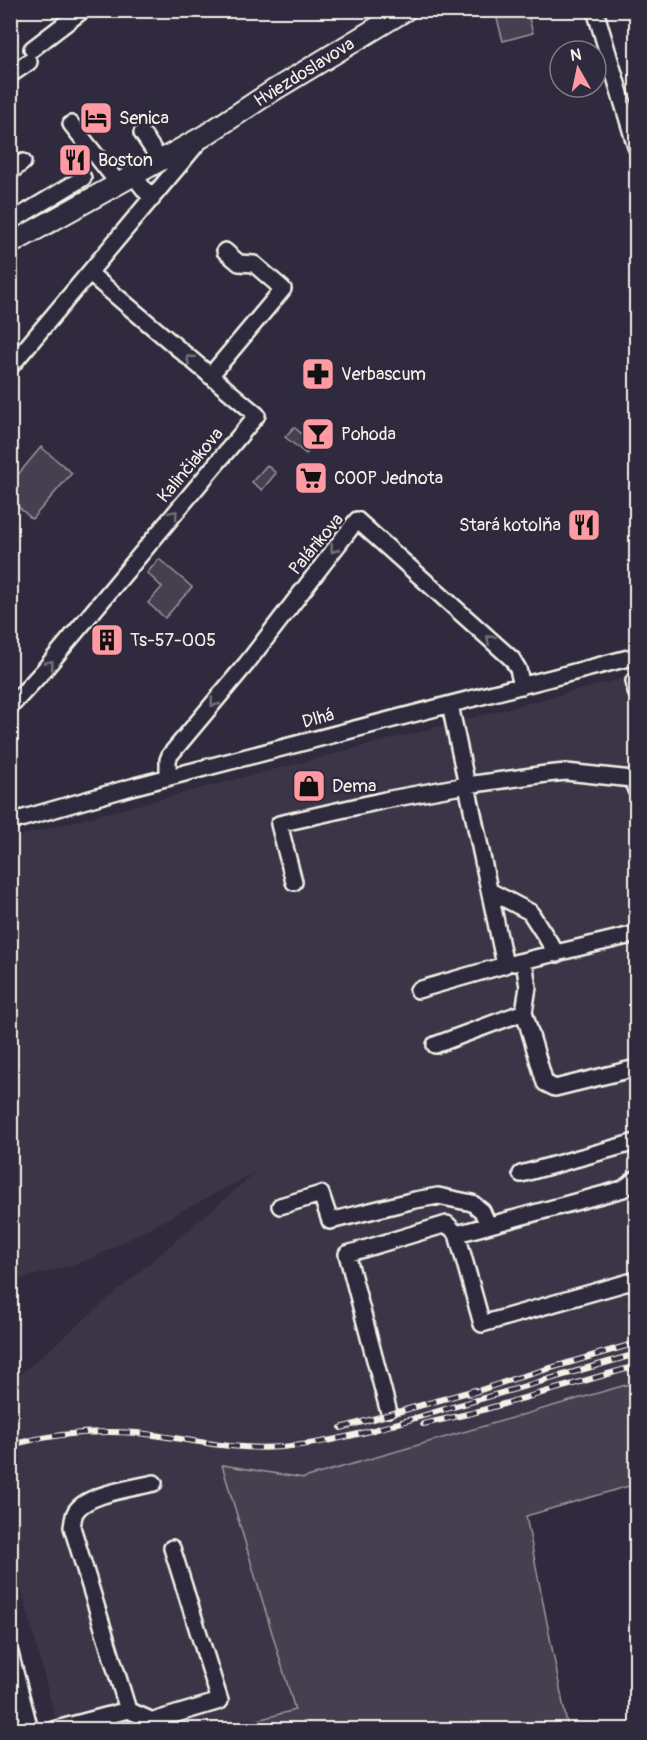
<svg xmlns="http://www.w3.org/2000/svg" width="647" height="1740" font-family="Pangolin,sans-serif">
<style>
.built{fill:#3b3647}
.green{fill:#454050;stroke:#9c989c;stroke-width:1.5}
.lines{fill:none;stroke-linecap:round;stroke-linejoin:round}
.minor-casing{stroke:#f4f1e8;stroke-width:20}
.major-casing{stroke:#f4f1e8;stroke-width:24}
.minor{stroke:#2f2a3d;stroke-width:15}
.major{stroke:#2f2a3d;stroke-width:20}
.rail-casing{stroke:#f4f1e8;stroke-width:6}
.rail{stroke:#2f2a3d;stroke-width:4;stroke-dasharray:11;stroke-linecap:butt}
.oneway{stroke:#747079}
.labels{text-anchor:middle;stroke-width:5;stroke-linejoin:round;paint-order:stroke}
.street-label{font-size:18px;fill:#f4f1e8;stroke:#2f2a3d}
.poi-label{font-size:18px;fill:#f4f1e8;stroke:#2f2a3d;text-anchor:start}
</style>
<rect width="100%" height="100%" fill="#2f2a3d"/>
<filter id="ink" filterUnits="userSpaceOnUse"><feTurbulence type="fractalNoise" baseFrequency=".0167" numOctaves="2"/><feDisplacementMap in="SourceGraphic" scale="12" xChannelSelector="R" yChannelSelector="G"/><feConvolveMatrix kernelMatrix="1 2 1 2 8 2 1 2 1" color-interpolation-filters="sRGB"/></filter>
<g filter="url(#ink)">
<path class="built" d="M636,675V1382L304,1478L222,1465L295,1711L224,1730L58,1729L11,1549L10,1383L256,1172L91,1259L15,1281L10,1265L11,838Z"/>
<path class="green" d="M495,11H527L533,33L503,41Z
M294,427L314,445L306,454L285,437Z
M41,447L72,473L32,519L11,500V483Z
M267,465L276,473L262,490L252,482Z
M159,559L192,587L165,618L148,603L162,587L147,573Z
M636,1382V1484L526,1516L568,1729H224L295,1710L222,1465L304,1478Z"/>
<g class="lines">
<defs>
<path id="minor" d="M595,10L636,147
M32,49L83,10
M10,75L29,62
M71,124L118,183
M142,133L160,160
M10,172L23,162
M133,175L152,199
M10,222L83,178
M10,367L202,138
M210,376L283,289L254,264L239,263L225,251
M634,681L636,692
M10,707L44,670L257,415L89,273
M168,778V760L170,755L247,663L357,520L512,659L518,669L522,686
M10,822L135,786L636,656
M294,882L279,824L385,800L467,785L546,774L566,772L632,779L636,790
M490,891L530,912L557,954
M524,962L528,987L524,1012L545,1083L555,1088L636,1068
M514,963L636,934
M418,990L505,965L450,705
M435,1045L524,1012
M521,1174L636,1142
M280,1206L321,1194L330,1221L415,1200L438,1196L472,1203L482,1211L488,1225
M457,1234L623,1189L636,1179
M388,1409L347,1254L447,1224L457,1234L482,1324L636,1280
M10,1653L30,1730
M128,1710L72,1527C73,1523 73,1517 75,1513C84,1494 134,1488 154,1483
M53,1730L128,1710L153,1721L220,1701L172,1548"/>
<path id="major" d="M10,244L204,136L274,90L406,10"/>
</defs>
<use href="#minor" class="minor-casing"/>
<use href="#major" class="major-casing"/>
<use href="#minor" class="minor"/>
<use href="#major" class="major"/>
<defs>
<path id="rail" d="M469,1394L510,1380L636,1343
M423,1424L472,1413L636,1366
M341,1428L475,1390
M10,1445C51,1434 95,1430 137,1433C187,1438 230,1451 281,1447C340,1443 396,1423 453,1407C514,1389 575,1372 636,1354"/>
</defs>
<use href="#rail" class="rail-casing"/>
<use href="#rail" class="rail"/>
</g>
<defs><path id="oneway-chevron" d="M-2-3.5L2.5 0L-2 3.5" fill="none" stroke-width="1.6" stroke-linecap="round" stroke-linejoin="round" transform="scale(1.5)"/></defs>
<g class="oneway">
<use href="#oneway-chevron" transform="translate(190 359) rotate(-139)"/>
<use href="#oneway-chevron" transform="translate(174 514) rotate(-50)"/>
<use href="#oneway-chevron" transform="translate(334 549) rotate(127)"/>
<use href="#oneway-chevron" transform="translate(490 639) rotate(-138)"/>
<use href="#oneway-chevron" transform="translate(50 664) rotate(-50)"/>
<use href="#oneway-chevron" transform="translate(214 703) rotate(129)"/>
</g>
</g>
<defs>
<symbol id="hotel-square" viewBox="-11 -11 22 22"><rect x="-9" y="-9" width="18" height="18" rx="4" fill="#ff9aa2" stroke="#2f2a3d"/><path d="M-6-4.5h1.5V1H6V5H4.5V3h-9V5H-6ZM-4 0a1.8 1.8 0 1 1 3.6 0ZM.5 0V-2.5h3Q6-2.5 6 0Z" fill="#111"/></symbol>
<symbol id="restaurant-square" viewBox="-11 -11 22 22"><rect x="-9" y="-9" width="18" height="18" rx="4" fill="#ff9aa2" stroke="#2f2a3d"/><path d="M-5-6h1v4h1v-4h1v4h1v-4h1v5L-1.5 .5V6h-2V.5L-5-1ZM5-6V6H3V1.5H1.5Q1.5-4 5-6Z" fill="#111"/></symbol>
<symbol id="pharmacy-square" viewBox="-11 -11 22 22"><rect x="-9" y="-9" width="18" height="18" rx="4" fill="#ff9aa2" stroke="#2f2a3d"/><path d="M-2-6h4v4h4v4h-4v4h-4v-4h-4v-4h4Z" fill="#111"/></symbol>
<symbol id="bar-square" viewBox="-11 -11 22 22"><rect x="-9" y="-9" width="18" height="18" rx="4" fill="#ff9aa2" stroke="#2f2a3d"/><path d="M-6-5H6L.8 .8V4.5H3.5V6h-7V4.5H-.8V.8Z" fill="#111"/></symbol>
<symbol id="supermarket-square" viewBox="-11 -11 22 22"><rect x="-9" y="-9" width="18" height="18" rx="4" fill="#ff9aa2" stroke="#2f2a3d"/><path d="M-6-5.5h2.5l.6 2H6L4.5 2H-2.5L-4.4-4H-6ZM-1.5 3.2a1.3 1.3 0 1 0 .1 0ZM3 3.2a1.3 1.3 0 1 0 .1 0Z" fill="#111"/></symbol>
<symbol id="building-square" viewBox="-11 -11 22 22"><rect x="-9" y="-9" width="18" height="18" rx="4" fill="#ff9aa2" stroke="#2f2a3d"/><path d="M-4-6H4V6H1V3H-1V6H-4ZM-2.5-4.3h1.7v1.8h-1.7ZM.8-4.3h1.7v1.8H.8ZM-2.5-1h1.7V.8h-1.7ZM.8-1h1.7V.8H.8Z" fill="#111"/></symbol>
<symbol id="shop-square" viewBox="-11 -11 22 22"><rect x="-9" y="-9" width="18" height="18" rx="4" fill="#ff9aa2" stroke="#2f2a3d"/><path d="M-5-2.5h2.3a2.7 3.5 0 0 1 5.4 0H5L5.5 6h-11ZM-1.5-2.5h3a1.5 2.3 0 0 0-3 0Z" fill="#111"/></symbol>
</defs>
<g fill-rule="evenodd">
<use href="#hotel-square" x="77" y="99" width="38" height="38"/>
<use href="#restaurant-square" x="56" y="141" width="38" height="38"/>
<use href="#pharmacy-square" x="299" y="355" width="38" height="38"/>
<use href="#bar-square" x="299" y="415" width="38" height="38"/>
<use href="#supermarket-square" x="292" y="459" width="38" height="38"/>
<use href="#restaurant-square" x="565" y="506" width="38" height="38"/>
<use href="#building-square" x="88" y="621" width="38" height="38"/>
<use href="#shop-square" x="290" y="767" width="38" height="38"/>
</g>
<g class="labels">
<g class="street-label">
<text transform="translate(304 72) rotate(-32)" y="6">Hviezdoslavova</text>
<text transform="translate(190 465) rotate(-50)" y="6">Kalinčiakova</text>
<text transform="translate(316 544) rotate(-50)" y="6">Palárikova</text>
<text transform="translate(318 718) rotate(-15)" y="6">Dlhá</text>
</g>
<g class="poi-label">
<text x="119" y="124">Senica</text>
<text x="98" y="166">Boston</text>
<text x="341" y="380">Verbascum</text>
<text x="341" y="440">Pohoda</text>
<text x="334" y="484">COOP Jednota</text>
<text x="561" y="531" text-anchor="end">Stará kotolňa</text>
<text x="130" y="646">Ts-57-005</text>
<text x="332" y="792">Dema</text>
</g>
</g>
<rect width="647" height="1740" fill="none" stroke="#2f2a3d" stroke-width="36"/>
<rect x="18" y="18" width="611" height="1704" fill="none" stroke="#f4f1e8" stroke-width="2" filter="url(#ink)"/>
<g transform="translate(578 69) rotate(351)"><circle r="28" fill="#2f2a3d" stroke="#7e7a81" stroke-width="1.5"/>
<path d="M0-4.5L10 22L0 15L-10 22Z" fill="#ff9aa2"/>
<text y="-9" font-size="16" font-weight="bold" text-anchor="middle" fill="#f4f1e8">N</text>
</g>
</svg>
